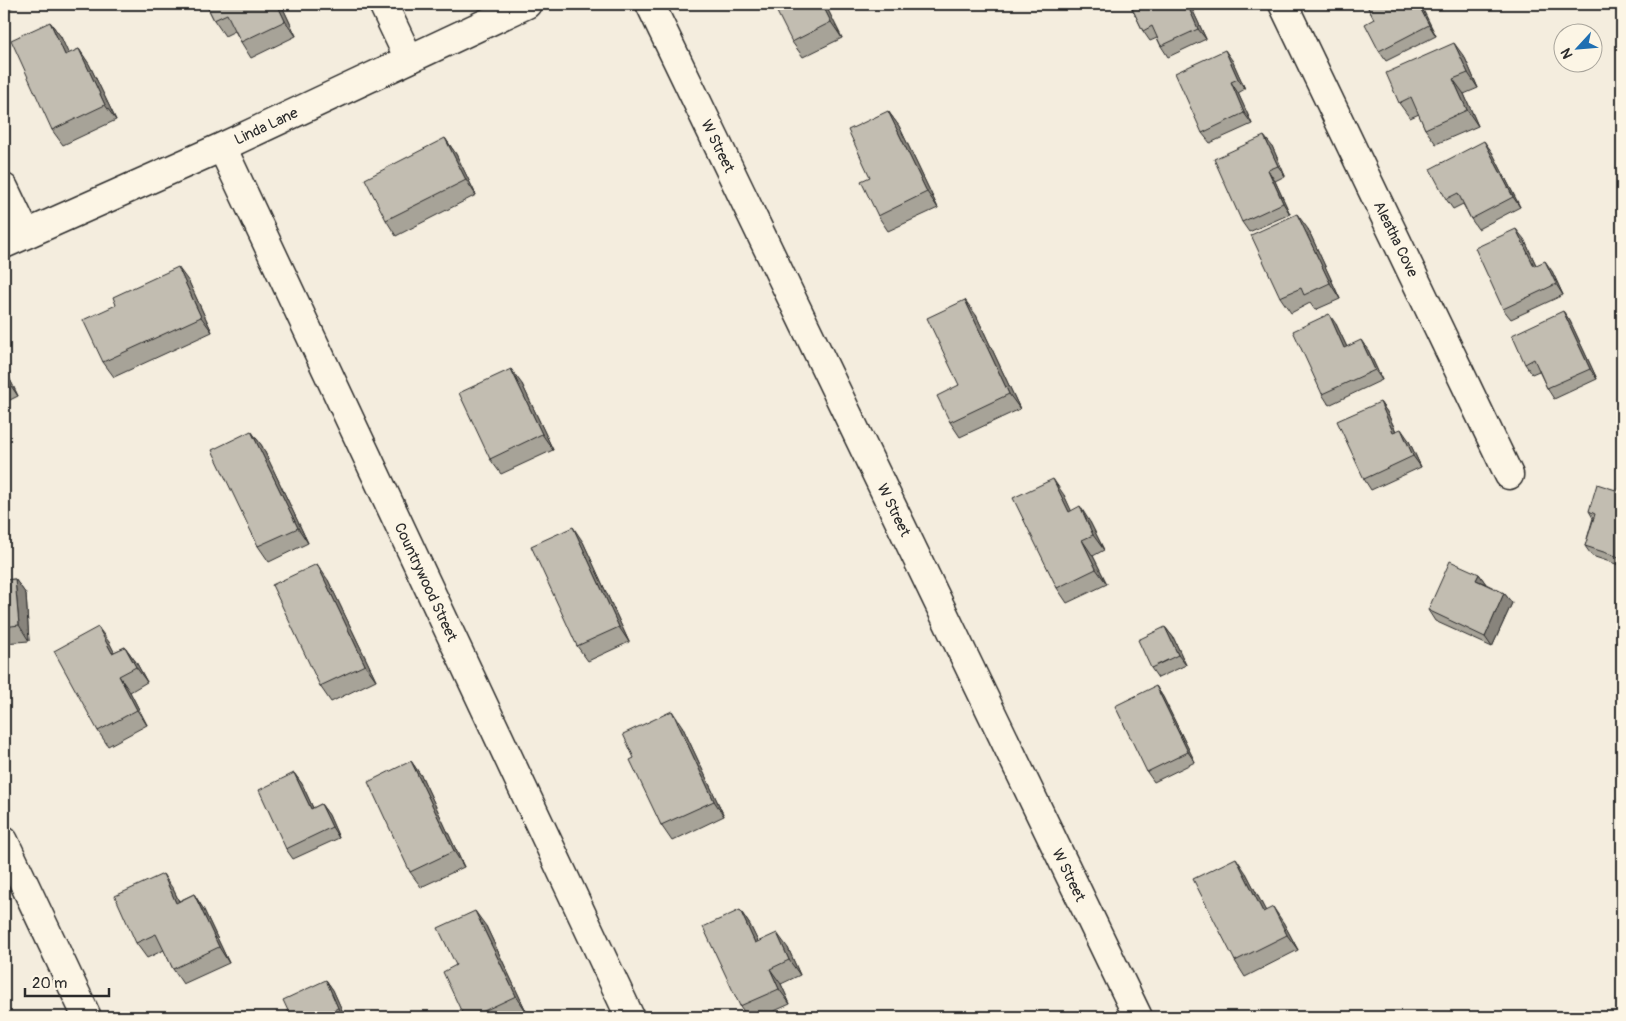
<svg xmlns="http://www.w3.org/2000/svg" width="1626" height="1021" font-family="Pangolin,sans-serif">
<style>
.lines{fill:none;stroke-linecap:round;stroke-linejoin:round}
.minor-casing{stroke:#2b2b2b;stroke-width:31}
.minor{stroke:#fcf5e5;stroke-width:28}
.wall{fill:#a7a398;stroke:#2b2b2b}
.shaded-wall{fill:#88847c;stroke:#2b2b2b}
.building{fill:#c2bdb1;stroke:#2b2b2b}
.labels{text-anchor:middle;stroke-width:4;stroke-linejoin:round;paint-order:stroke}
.street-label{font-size:15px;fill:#2b2b2b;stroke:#fcf5e5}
</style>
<rect width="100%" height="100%" fill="#f4edde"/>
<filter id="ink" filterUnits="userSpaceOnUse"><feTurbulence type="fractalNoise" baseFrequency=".02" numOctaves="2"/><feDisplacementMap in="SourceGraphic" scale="10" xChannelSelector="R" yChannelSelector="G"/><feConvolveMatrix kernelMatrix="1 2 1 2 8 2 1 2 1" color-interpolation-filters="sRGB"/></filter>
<g filter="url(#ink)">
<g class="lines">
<defs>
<path id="minor" d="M383,4L409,59
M650,4L1138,1017
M1283,4L1509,475
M222,147L630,1017
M4,188L26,234
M4,244L222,147L527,4
M4,841L87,1017"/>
</defs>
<use href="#minor" class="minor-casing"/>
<use href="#minor" class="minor"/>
</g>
<path class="wall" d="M4,4H20L4,11Z
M206,4H281L296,36L251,58L241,42L235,31L225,36L214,20Z
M825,4L842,38L803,57L792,42Z
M1130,4H1203L1192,9L1206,39L1168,57L1161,46L1157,38L1150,41L1143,31Z
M1366,4H1420L1436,36L1386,61L1379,51L1374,19Z
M50,22L61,37L68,54L79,49L89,64L116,120L63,145L52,130Z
M1465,58L1478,88L1464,94L1478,126L1436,144L1425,129L1419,114L1410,118L1399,103Z
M1232,60L1245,89L1238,93L1252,124L1210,143L1202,133Z
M888,111L899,126L938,208L888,231L878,216L870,177Z
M445,138L456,154L476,195L396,236L386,220Z
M1272,146L1285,176L1275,181L1290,214L1249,232L1242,222Z
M1492,152L1520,207L1478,229L1471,219L1463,204L1453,209L1446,199Z
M1308,229L1340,299L1315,310L1310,303L1291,313L1280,297Z
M1524,239L1536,265L1552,271L1563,295L1511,319L1503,309Z
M189,282L212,332L114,377L103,362L116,305Z
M1563,311L1570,321L1597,379L1554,399L1547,388L1539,371L1532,374L1525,364Z
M976,315L1020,409L960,437L950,422Z
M1336,324L1347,347L1368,350L1382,380L1329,405L1322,394Z
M4,367L18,396L4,403Z
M522,384L553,450L501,474L490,459Z
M1380,402L1387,412L1396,431L1408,439L1421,467L1371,490L1364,479Z
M251,431L262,446L308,543L269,562L258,546Z
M1622,492V566L1592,556L1585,546L1593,518L1589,511Z
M1064,495L1071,511L1090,522L1104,550L1093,556L1107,584L1067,603L1057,588Z
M583,542L629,642L588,661L577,646Z
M1479,574L1486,584L1504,593L1512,603L1492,647L1435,621L1428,610Z
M15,579L26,594L29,641L4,643V580Z
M328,580L376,680L331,702L320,686Z
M1165,627L1173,637L1186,665L1158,678L1151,668Z
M109,642L114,652L125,647L136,662L147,682L130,692L147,725L108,746L98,731Z
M1156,686L1163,697L1195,762L1154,782L1147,772Z
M682,726L724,816L672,841L661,825L634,758Z
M411,761L422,777L464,867L421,887L410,872Z
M294,773L302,784L313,808L321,804L329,815L339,838L293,859L286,849Z
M1246,873L1265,910L1283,922L1298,950L1245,977L1235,961Z
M173,889L179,901L194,894L204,910L229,963L183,984L173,969L164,950L147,958L136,943Z
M740,910L750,925L758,942L788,948L800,975L781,984L790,1004L761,1017H748L740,1006Z
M486,926L526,1011L514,1017H464L456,965Z
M326,980L333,990L345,1017H291Z"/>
<path class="shaded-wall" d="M277,4H281L296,36L285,21Z
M822,4H825L842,38L831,22Z
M1187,4H1188L1192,9L1206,39L1198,29Z
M1418,4H1420L1436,36L1429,25Z
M50,22L61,37L76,70L65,55Z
M1454,43L1465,58L1478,88L1468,73Z
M79,49L89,64L116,120L105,105Z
M1225,50L1232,60L1245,89L1238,79Z
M1453,79L1464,94L1478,126L1467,110Z
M1231,82L1238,93L1252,124L1244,113Z
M888,111L899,126L938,208L927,192Z
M1264,136L1272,146L1285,176L1278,166Z
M445,138L456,154L476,195L466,180Z
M1484,141L1492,152L1520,207L1513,197Z
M1268,170L1275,181L1290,214L1283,203Z
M1297,214L1308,229L1340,299L1330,283Z
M1516,229L1524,239L1541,276L1534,266Z
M1545,261L1552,271L1563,295L1556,284Z
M178,267L189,282L212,332L201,317Z
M965,300L976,315L1020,409L1009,394Z
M1563,311L1570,321L1597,379L1590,369Z
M1329,314L1336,324L1352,358L1344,348Z
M1361,340L1368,350L1382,380L1375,370Z
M4,367L18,396L11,386L4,371Z
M511,369L522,384L553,450L542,434Z
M1380,402L1387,412L1401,443L1393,432Z
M1401,429L1408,439L1421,467L1413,456Z
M251,431L262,446L308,543L298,528Z
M1053,479L1064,495L1079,527L1069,512Z
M1080,506L1090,522L1104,550L1093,535Z
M573,527L583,542L629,642L619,627Z
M1082,540L1093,556L1107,584L1096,569Z
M317,564L328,580L376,680L365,665Z
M1479,574L1486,584L1476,580Z
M15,579L26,594L29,641L19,625Z
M1504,593L1512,603L1492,647L1485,637Z
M98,627L109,642L123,669L112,653Z
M1165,627L1173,637L1186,665L1178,655Z
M125,647L136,662L147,682L136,667Z
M119,676L130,692L147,725L137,710Z
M1156,686L1163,697L1195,762L1188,752Z
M672,711L682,726L724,816L714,801Z
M411,761L422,777L464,867L454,851Z
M294,773L302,784L318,819L311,809Z
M321,804L329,815L339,838L332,827Z
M1236,858L1246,873L1274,927L1263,912Z
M163,874L173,889L187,918L176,903Z
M194,894L204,910L229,963L219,947Z
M1273,907L1283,922L1298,950L1287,935Z
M740,910L750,925L766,958L755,943Z
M475,911L486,926L526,1011L516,996Z
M777,933L788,948L800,975L789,960Z
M770,969L781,984L790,1004L779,989Z
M326,980L333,990L345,1017L338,1008Z"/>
<path class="building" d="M206,4H277L285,21L241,42L227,14L214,20Z
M773,4H822L831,22L792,42Z
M1130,4H1187L1198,29L1161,46L1152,26L1143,31Z
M1366,4H1418L1429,25L1379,51L1365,24L1374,19Z
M50,22L65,55L79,49L105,105L52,130L11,40Z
M1454,43L1468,73L1453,79L1467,110L1425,129L1411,97L1399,103L1386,73Z
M1225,50L1238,79L1231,82L1244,113L1202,133L1175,73Z
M888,111L927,192L878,216L861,181L870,177L848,130Z
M1264,136L1278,166L1268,170L1283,203L1242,222L1214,159Z
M445,138L466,180L386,220L365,179Z
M1484,141L1513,197L1471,219L1458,193L1446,199L1430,169Z
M1297,214L1330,283L1304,295L1301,288L1280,297L1251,235Z
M1516,229L1534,266L1545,261L1556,284L1503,309L1475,248Z
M178,267L201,317L103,362L83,320L116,305L113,297Z
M965,300L1009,394L950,422L937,396L959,385L927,318Z
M1563,311L1590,369L1547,388L1534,359L1525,364L1512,335Z
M1329,314L1344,348L1361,340L1375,370L1322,394L1293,331Z
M511,369L542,434L490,459L459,393Z
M4,371L11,386L4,389Z
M1380,402L1393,432L1401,429L1413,456L1364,479L1337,421Z
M251,431L298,528L258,546L212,450Z
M1053,479L1069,512L1080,506L1093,535L1082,540L1096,569L1057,588L1013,498Z
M1597,484L1622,492V558L1585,546L1595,514L1589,511Z
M573,527L619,627L577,646L531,546Z
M1450,561L1479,574L1476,580L1504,593L1485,637L1428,610Z
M317,564L365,665L320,686L272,585Z
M15,579L19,625L4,627V580Z
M98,627L112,653L125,647L136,667L119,676L137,710L98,731L54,651Z
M1165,627L1178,655L1151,668L1138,640Z
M1156,686L1188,752L1147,772L1115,706Z
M672,711L714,801L661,825L630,760L634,758L623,734Z
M411,761L454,851L410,872L368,782Z
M294,773L311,809L321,804L332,827L286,849L259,790Z
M1236,858L1263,912L1273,907L1287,935L1235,961L1193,879Z
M163,874L176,903L194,894L219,947L173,969L156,934L136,943L115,896Z
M740,910L755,943L777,933L789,960L770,969L779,989L740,1006L703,927Z
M475,911L516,996L471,1017H464L443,972L456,965L438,928Z
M326,980L338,1008L318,1017H291L283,1000Z"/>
</g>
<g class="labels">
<g class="street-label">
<text transform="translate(266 126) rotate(-25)" y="5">Linda Lane</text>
<text transform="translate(718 146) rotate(64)" y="5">W Street</text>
<text transform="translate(1396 239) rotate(64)" y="5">Aleatha Cove</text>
<text transform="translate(894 510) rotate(64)" y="5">W Street</text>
<text transform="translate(426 582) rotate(65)" y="5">Countrywood Street</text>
<text transform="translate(1069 875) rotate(64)" y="5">W Street</text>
</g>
</g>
<rect width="1626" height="1021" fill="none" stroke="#fcf5e5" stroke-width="20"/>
<rect x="10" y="10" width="1606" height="1001" fill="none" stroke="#2b2b2b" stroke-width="2" filter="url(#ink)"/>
<g transform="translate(1578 48) rotate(244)"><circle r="24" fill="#fcf5e5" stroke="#a8a49b"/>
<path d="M0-4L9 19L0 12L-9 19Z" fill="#1f6fb2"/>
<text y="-8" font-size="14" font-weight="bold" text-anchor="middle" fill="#2b2b2b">N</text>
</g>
<path d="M25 988v8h84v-8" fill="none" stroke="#2b2b2b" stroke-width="2.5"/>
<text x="32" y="988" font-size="15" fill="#2b2b2b" stroke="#fcf5e5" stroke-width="4" paint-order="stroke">20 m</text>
</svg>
